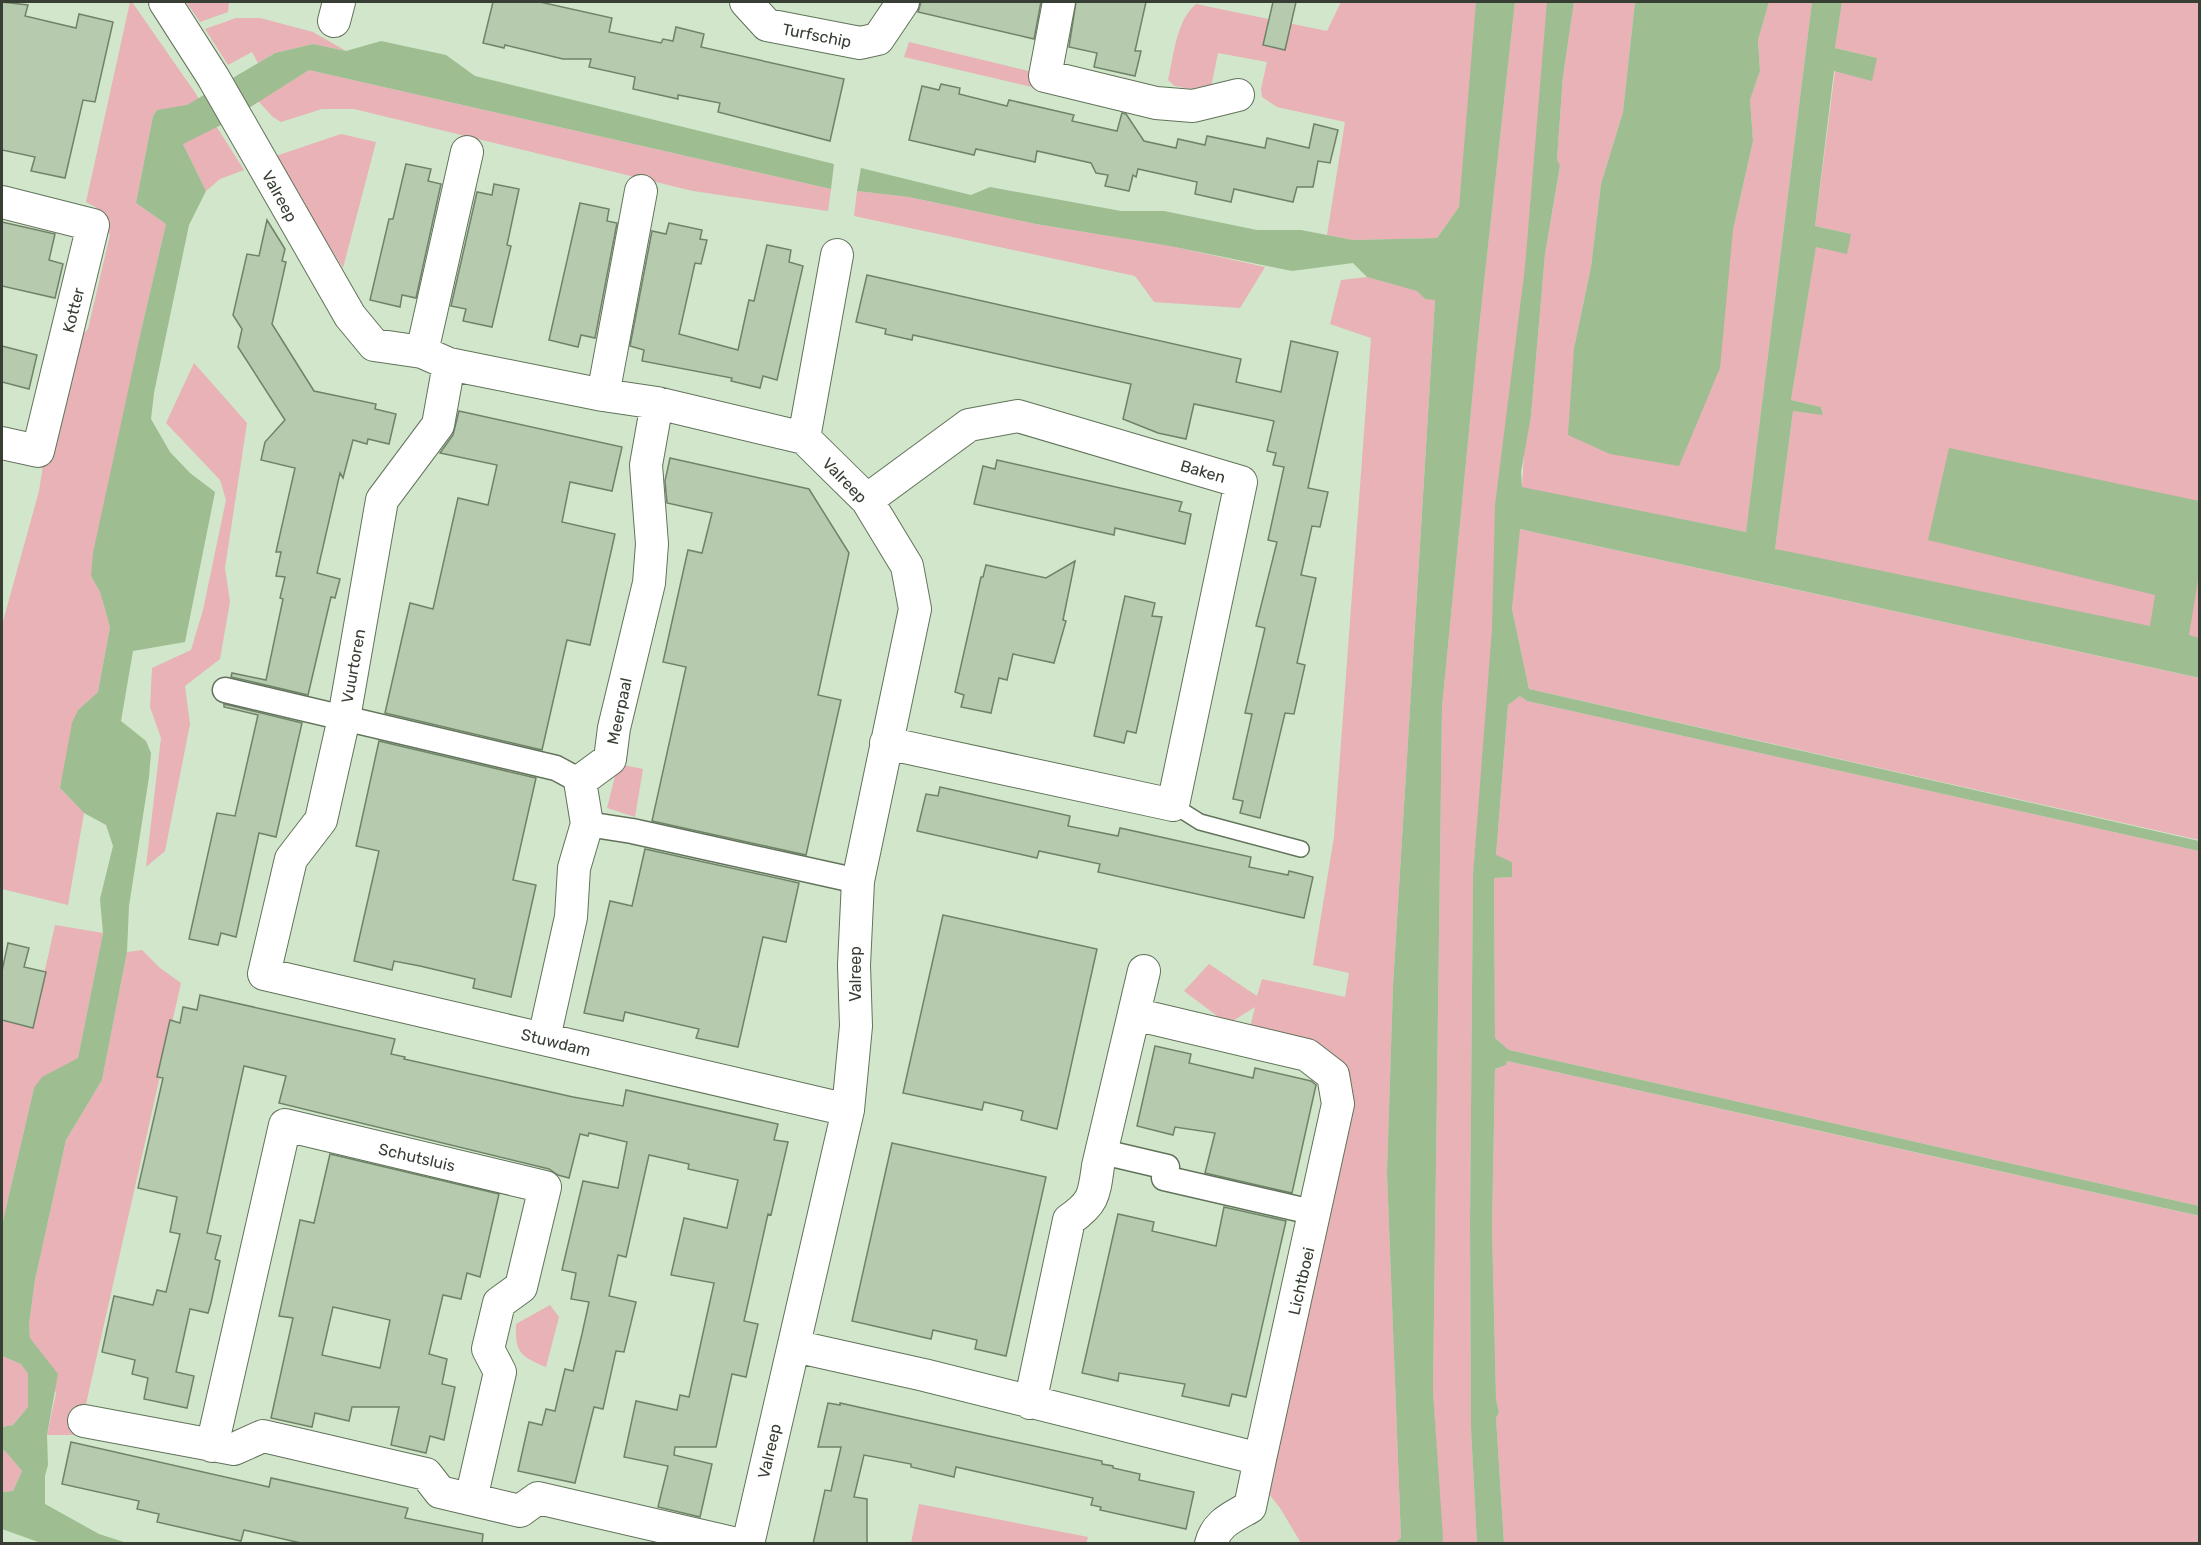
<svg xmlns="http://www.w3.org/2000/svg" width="2201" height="1545" font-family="Rubik,sans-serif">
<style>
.green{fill:#e8b2b6}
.water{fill:#9ebd91}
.building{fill:#b6caae;stroke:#708369;stroke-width:1.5;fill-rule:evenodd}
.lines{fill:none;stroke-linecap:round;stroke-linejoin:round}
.service-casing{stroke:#61735a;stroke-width:18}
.pedestrian-casing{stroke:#61735a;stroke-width:27}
.minor-casing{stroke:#61735a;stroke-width:34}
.service{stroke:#fff;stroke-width:15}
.pedestrian{stroke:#fff;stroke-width:24}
.minor{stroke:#fff;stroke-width:32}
.labels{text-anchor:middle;stroke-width:6;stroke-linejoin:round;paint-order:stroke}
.street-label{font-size:16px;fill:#373f34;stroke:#fff}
</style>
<rect width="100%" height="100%" fill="#d1e6ca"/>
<path class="green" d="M130,2H132L194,91L244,170L220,179L206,191L183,144L208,130L157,110L153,116L136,203L166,224L141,331L91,576L100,592L110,627L98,692L78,710L60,788L84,813L68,905L2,889V625L39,491L47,441L75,343L88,329L110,235L97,208L86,202Z
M186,2H229L228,12L200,22Z
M1341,2H1480L1459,207L1437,238L1353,240L1327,235L1345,122L1277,107L1262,97L1261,89L1267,62L1218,53L1211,87L1208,92L1175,86L1168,80C1174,55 1176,21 1196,4L1327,31Z
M1515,2H1551L1473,875L1470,1224L1471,1428L1477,1543H1442L1433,1391L1442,707L1480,319Z
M1574,2H1635L1623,112L1601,184L1591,267L1574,348L1733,230L1753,141L1750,100L1760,71L1758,40L1769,2H1812L1746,532L1522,488L1524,452L1531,416L1545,254L1560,167L1557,159L1563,76Z
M1842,2H2199V650L1775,549L1793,411L1823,414L1821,407L1791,400L1816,246L1851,234L1815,226L1835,71L1877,58L1835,48Z
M236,18H260L313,32L346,51L313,44L275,53L258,63L252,52L228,65L205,29Z
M909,42L1037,73L1032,87L904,57Z
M309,70L831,189L828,211L693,191L354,109H322L281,122L273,117L258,101Z
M341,134L376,142L343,268L273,157Z
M857,191L909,197L1036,224L1171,246L1265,267L1240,308L1154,302L1135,276L854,216Z
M1367,277L1418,291L1425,299H1435L1393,986L1387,1173L1401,1538L1394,1543H1301L1280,1508L1265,1489L1344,1092L1249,1032L1255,1007L1228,1024L1184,991L1209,964L1257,996L1262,979L1345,997L1349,973L1313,965L1334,837L1371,338L1330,324L1341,280Z
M194,363L247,423L225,568L230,602L220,659L185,686L190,724L165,851L146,867L161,738L150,707L152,668L191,650L203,610L226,500L220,480L166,423Z
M1519,529L2199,678V840L1529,689L1512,609Z
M1520,696L1527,701L2199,851V1206L1509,1050L1495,1038L1494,878L1512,877V862L1496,856L1508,705Z
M618,764L643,769L635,817L607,808Z
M55,925L103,933L78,1058L34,1088L2,1225V1003L36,1010Z
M142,950L160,968L181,983L79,1435H47L56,1393L41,1353L30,1338L29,1324L35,1280L66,1140L102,1080L127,952Z
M1507,1061L2199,1216V1543H1504L1496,1418L1499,1412L1496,1399L1492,1227L1495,1069L1506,1065Z
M550,1305L559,1317L546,1367C520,1356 515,1353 516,1324Z
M2,1356L21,1364L28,1374V1407L13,1425L2,1427Z
M2,1449L6,1452L22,1471L13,1491L2,1492Z
M919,1504L1088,1537L1086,1544L911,1543Z"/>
<path class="water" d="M1476,2H1515L1480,319L1442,707L1433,1391L1443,1538L1442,1543H1394L1401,1538L1387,1173L1393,986L1435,300L1425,299L1417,291L1367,277L1353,263L1292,271L1170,246L1036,224L909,197L857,191L861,168L971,195L990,187L1121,211H1164L1257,230H1301L1353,240L1437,238L1459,207Z
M1547,2H1574L1563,76L1557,159L1560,166L1545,254L1531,416L1521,472L1522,487L1746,532L1812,2H1842L1835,48L1877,58L1872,81L1834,71L1815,226L1851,234L1847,254L1816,247L1791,400L1821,407L1823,415L1793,411L1775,549L2150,626L2155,595L1928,540L1949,448L2199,501V574L2189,635L2199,638L2200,678L1520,529L1512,609L1529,689L2199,841V851L1527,701L1520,696L1508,705L1496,855L1512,862V877L1494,878L1495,1038L1509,1050L2199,1206L2200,1216L1507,1061L1506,1065L1495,1069L1492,1227L1496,1399L1499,1412L1496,1418L1504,1543L1477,1544L1471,1428L1470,1224L1473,875L1492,629L1495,505L1525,267Z
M1635,2H1769L1758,40L1760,71L1750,100L1753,141L1733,230L1720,368L1679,466L1610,454L1568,435L1574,348L1591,267L1601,184L1623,112Z
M381,41L446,55L475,76L834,164L831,189L309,70L225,123L183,144L206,191L189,225L154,393L151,419L170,452L190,473L215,492L185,642L133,651L121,721L146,741L151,753L149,777L129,906L127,952L102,1080L66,1140L35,1280L29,1324L30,1338L58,1374L47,1435L48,1465L45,1476V1504L99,1534L127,1543H41L2,1529V1492L13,1491L22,1471L6,1452L2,1449V1427L13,1425L28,1407V1374L21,1364L2,1356V1225L34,1088L42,1077L78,1058L103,933L100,899L113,846L106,825L84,813L60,788L72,723L78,710L98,692L110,627L100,592L91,576L93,553L141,331L166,224L136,203L153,116L157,110L187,105L275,53L313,44L346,51Z"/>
<path class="building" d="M2,2L28,5L25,16L76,28L79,14L113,22L95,102L83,100L65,178L31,171L35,157L2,150Z
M493,2H540L612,18L609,32L661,43L663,39L673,41L676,27L704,34L701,47L844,79L830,141L718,112L720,103L678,95V99L633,89L635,77L589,67L591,59H563L505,45L504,48L483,43Z
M921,2H1041L1034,39L918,12Z
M1076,2H1146L1135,51H1141L1135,76L1094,67L1097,53L1069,47Z
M1273,2H1296L1285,50L1263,45Z
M941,84L960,88L959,94L1007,106L1009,100L1074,115L1072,121L1117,131L1122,113L1126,114L1144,141L1176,148L1178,139L1205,145L1207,136L1265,148L1267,138L1309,148L1314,124L1338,130L1330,163L1318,161L1313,187H1297L1293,202L1234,189L1231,202L1195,194L1197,182L1138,169L1136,177L1133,175L1129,191L1105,186L1108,175L1096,173L1091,163L1037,151L1035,162L976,149L974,155L909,140L922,86L939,90Z
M406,164L431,169L428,181L441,184L416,298L402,295L400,307L370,300L389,219H393Z
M494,184L519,189L507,245L511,246L492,327L463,321L466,309L451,306L477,192L492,195Z
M580,203L609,209L607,221L617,223L595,338L581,335L578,347L549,340Z
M267,220L285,249L282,261L286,262L272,324L314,391L376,404L375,409L396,414L389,444L368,439L367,444L353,440L343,478L340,473L317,573L340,579L335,598L331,597L308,695L231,677L232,673L266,680L283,599L280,598L285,577L276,576L281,552H276L295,468L261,460L265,442L285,420L238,347L242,329L233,315L247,254L259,256Z
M2,222L55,234L49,260L63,264L55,298L2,286Z
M669,223L702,230L700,239L707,240L701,264L695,263L679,334L738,350L749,300L754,301L767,245L791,250L789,262L803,266L777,380L763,376L760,388L731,381L732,378L642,361L644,350L630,346L652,231L666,234Z
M867,275L1241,359L1236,382L1281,392L1291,341L1338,352L1308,488L1328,492L1320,527L1312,526L1301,575L1316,578L1297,663L1305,665L1294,714L1285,713L1260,818L1240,813L1243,801L1233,799L1252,714L1245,713L1265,628L1256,626L1277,542L1268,540L1284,467L1273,465L1276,453L1267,451L1274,421L1194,404L1186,439L1158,433L1123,419L1131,384L913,335L912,340L885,334L886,329L856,322Z
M2,346L37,355L29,389L2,382Z
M459,411L622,447L612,491L570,482L562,522L615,534L590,645L567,640L542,750L385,713L410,603L433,609L458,498L488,505L497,465L440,453L453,435Z
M670,458L809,489L849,553L818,695L841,700L806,855L652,821L686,667L663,662L688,550L702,553L712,513L667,503L665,481Z
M997,460L1182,502L1179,511L1191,514L1185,544L1115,528L1114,535L974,504L983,466L995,469Z
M1075,561L1063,620L1066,621L1054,663L1013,654L1007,680L999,678L991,713L961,707L964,695L955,692L981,577H983L986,565L1046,578Z
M1125,596L1155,603L1152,616L1162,617L1136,733L1127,731L1124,743L1094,736Z
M224,704L302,723L276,837L259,833L236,937L221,933L218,945L189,939L217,813L235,816L258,715L224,707Z
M379,741L536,778L513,880L536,885L511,997L473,988L475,979L420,966L394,961L392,970L354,961L379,851L356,846Z
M940,787L1070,816L1068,826L1118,836L1120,828L1251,857L1249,867L1288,875L1289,871L1313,877L1304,918L1098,872L1100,864L1039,851L1037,858L917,831L926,794L938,796Z
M645,849L799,883L786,942L763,937L738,1047L696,1038L699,1029L625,1012L623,1021L584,1013L610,901L632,906Z
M943,915L1097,949L1057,1129L1021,1120L1023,1111L984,1102L982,1110L903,1093Z
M8,943L29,948L24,967L46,972L33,1028L2,1020V971Z
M200,995L395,1039L391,1054L405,1057L404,1059L573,1097L623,1106L626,1090L778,1124L774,1140L788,1142L771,1215L768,1214L744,1321L758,1324L746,1377L732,1374L716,1447H675L674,1455L712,1464L700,1517L658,1507L668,1466L624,1457L636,1401L677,1410L680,1395L689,1397L714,1283L671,1275L684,1218L727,1228L738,1180L688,1169L689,1164L649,1155L626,1257L618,1255L609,1296L636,1302L624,1352L616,1351L603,1409L594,1407L575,1483L518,1471L529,1422L542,1425L546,1409L555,1411L565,1369L573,1371L582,1334L589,1302L571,1299L576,1273L562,1270L583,1181L618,1188L627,1142L589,1133L588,1136L580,1134L569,1178L558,1175L549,1169L279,1103L286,1076L244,1066L207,1233L221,1236L215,1259L220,1261L211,1303L208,1313L190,1309L176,1372L194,1376L187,1408L144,1399L148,1378L132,1374L135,1360L102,1352L114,1296L153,1305L157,1290L166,1292L180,1234L170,1232L177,1197L138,1188L163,1078L157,1077L170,1020L180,1023L183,1007L197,1010Z
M1155,1046L1191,1054L1189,1063L1253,1078L1255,1068L1311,1081L1316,1085L1292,1193L1205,1173L1215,1133L1175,1127L1173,1135L1137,1126Z
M892,1143L1046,1177L1006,1356L975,1349L977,1340L933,1330L931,1339L852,1321Z
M330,1154L499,1194L480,1277L467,1273L461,1299L443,1295L429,1354L447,1359L442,1384L455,1387L444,1440L430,1436L426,1453L391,1445L399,1407H352L349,1421L315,1413L312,1427L271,1418L293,1318L279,1316L300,1220L314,1223ZM333,1307L390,1320L380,1368L322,1355Z
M1224,1207L1286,1221L1246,1397L1232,1394L1229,1406L1182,1396L1185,1384L1119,1373L1118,1381L1082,1373L1118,1214L1154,1222L1152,1231L1216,1246Z
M828,1403L840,1405V1403L1102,1461V1464L1113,1466V1468L1140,1474L1139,1480L1194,1492L1186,1529L1100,1510L1101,1507L1091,1505L1093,1498L956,1467L954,1477L911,1467V1464L864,1455L854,1497L867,1499V1544H813L825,1490L831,1491L841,1447H818Z
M71,1442L269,1487L271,1478L408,1508L405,1518L483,1534L482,1544H305L244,1530L241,1541L157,1522L159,1514L137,1509L139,1501L62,1484Z"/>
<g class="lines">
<defs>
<path id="service" d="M1173,805L1200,822L1301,849"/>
<path id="pedestrian" d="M225,690L556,768L580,781
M587,824L632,831L858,881
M1103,1152L1167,1167L1164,1178L1316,1213"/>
<path id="minor" d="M165,2L213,77L350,316L374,345L422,352L449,364L603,395L657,403L804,438L867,500L907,566L915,609L858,881L854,965L856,1026L848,1110L748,1544
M746,2L767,25L860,43L878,39L903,2
M1059,2L1045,76L1156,103L1193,106L1238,95
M334,21L339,2
M2,202L93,225L38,451L2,443
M422,352L467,152
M449,364L438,425L382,500L344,718L321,820L291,859L264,974L848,1110
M603,395L641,191
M804,438L837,255
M867,500L969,425L1018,416L1241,482L1173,805L886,743
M544,1038L571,917L574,868L587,824L580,781L610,759L614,728L649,583L652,544L646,465L657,403
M794,1346L924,1375L1260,1459L1338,1104L1333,1075L1307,1055L1134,1014
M1030,1403L1069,1220C1094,1203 1094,1195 1098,1166L1144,971
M84,1421L234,1449L263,1436L426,1474L440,1492L520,1511L538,1498L737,1544
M212,1446L285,1125L545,1187L521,1287L499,1303L488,1349L500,1372L471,1499
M1211,1544C1216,1523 1233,1517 1250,1507L1260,1459"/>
</defs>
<use href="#service" class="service-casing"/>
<use href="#pedestrian" class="pedestrian-casing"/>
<use href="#minor" class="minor-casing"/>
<use href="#service" class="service"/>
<use href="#pedestrian" class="pedestrian"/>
<use href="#minor" class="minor"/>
</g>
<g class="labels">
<g class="street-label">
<text transform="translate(817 35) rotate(11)" y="6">Turfschip</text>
<text transform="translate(280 196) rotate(61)" y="6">Valreep</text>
<text transform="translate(73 310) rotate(-76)" y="6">Kotter</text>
<text transform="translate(1203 471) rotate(16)" y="6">Baken</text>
<text transform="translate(845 480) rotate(46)" y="6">Valreep</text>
<text transform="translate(353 666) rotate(-80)" y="6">Vuurtoren</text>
<text transform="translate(619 711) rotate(-78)" y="6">Meerpaal</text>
<text transform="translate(855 974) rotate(-90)" y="6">Valreep</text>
<text transform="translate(556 1042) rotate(14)" y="6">Stuwdam</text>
<text transform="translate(417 1157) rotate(13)" y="6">Schutsluis</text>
<text transform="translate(1301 1281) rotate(-77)" y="6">Lichtboei</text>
<text transform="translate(769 1451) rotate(-77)" y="6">Valreep</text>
</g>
</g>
<rect width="2201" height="1545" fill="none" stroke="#373f34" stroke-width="6"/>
</svg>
